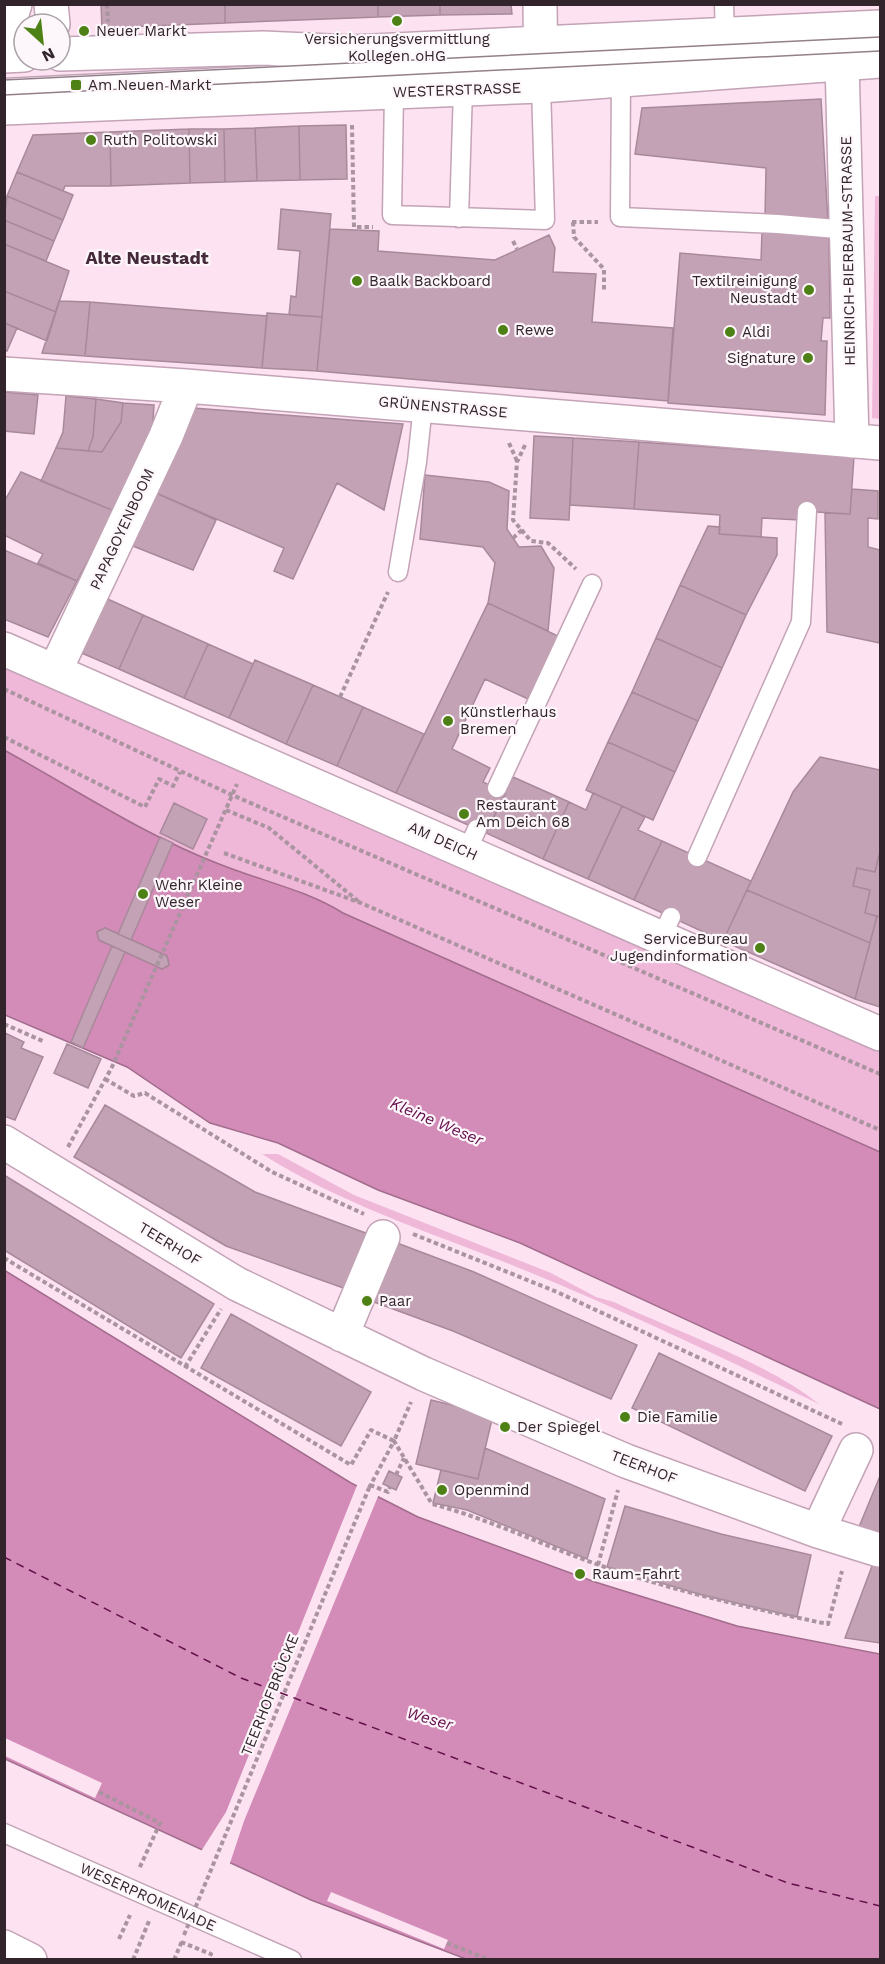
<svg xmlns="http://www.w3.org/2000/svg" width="885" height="1964" font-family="'Work Sans',sans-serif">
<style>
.green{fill:#efb7d8}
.water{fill:#d38cb7;stroke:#a26d8d;stroke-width:1.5;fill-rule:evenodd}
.pier{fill:#fde2f2}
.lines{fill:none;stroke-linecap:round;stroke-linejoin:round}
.ferry{stroke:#640f4c;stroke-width:1.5;stroke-dasharray:8 6;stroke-linecap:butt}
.building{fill:#c2a2b4;stroke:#a8899b;stroke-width:1.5}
.lane-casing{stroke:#c3a3b6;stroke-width:21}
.street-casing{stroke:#c3a3b6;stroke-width:36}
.secondary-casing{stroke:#c3a3b6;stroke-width:36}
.path{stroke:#a994a0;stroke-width:4;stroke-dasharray:4.5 3;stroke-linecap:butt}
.lane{stroke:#fff;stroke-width:18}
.street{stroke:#fff;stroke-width:33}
.secondary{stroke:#fff;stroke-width:33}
.tram{stroke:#93808b;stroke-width:1.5}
.path-bridge{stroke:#a994a0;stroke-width:4;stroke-dasharray:4.5 3;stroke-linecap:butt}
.poi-dot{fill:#4e8115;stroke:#fdf6fa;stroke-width:2}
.labels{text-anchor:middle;stroke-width:4.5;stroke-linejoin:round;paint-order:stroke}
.poi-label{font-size:15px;fill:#31242b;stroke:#fdf6fa;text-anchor:start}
.street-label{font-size:15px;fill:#31242b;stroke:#fdf6fa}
.water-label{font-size:16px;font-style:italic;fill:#640f4c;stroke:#fdf6fa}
.quarter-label{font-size:18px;font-weight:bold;fill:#442a3a;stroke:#fdf6fa}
</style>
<rect width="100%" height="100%" fill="#fde2f2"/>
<path class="green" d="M875,196H880V419L872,418Z
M5,665L880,1050V1152L343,913C304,889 261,881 219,864C144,835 75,789 5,750Z
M262,1154H278L354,1195L551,1273L596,1297L614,1302C677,1332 765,1361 819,1404C723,1358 627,1312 529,1272C439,1235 344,1206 262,1154Z"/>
<path class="water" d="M4,750C75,789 144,835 219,864C261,881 304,889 343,913L880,1152V1409L520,1243L378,1190L278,1143L210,1123L127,1067L5,1015ZM105,928L167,956L169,965L162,969L99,940L97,932Z
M4,1270L351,1483L418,1517L595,1582L737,1626L880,1654V1959H466L311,1900L5,1759Z"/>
<path class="pier" d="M358,1483L379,1494L244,1821L229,1866L200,1853L226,1812Z
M5,1738L102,1783L95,1798L5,1756Z
M331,1892L448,1940L444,1949L327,1901Z"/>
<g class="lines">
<path class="ferry" d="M4,1557L241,1678L788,1883L880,1906"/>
</g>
<path class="building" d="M101,4H225V23L102,28Z
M225,4H378V17L225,23Z
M378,4H440V15L378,17Z
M440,4H511L512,14L440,15Z
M821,99L828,222L765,217L766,168L635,154L642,108Z
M346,125L347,179L300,180L299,126Z
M299,126L300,180L257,181L255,128Z
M255,128L257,181L225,182L224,129Z
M189,129L190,183L111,186L110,132Z
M189,129H224L225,182L190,183Z
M110,132L111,186H65L63,191L17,172L33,135Z
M17,172L73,195L63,220L7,196Z
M7,196L63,220L54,241L4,220Z
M281,209L331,214L322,317L289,315L291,296L296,297L300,251L278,249Z
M4,220L54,241L46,261L4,244Z
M330,229L379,231L378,251L495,260L549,235L555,248L553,272L596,274L592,322L673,328L668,401L317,371Z
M762,231L829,238L830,318H823L821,341H827L825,415L668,403L680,253L761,260Z
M4,244L69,271L56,312L4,291Z
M4,291L56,312L47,341L4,323Z
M59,301L90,302L85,356L42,353Z
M90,302L267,316L262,368L85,356Z
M267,313L322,317L317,371L262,368Z
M4,323L17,328L7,351H4Z
M4,392L38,395L34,434L4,431Z
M66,396L96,399L93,437L88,451L56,448L63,432Z
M96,399L123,403L121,422L102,452L88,451L93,437Z
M123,403L154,405L152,436L114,511L41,481L56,448L102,452L121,422Z
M193,408L403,424L384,510L337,483L293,579L274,571L284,548L156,493Z
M534,436L573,438L569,520L530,518Z
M573,438L639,442L634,509L570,505Z
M639,442L854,457L850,514L800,511L799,520L762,518L761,537L719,534L720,515L634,509Z
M21,472L114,511L77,581L38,563L43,554L4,535V502Z
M425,475L489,482L509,491L507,529L519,547L541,546L554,568L548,631L488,603L495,563L483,547L420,539Z
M852,489L878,491V519L868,518V547L880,550V643L827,632L825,513L850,514Z
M156,493L216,520L193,570L133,546Z
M708,526L720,527L719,534L777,538V555L746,615L680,585Z
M4,550L77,581L48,637L4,619Z
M680,585L746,615L722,668L656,638Z
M101,596L143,615L119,669L77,651Z
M488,603L558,636L528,699L485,679L452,749L490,768L483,782L506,793L486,833L396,793Z
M143,615L208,644L184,698L119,669Z
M656,638L722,668L698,721L632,692Z
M208,644L253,664L229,718L184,698Z
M255,660L313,685L286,744L229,718Z
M313,685L363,707L337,766L286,744Z
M632,692L698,721L675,772L608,742Z
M363,707L424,734L396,793L337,766Z
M608,742L675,772L653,820L586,790Z
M820,757L880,770V851L875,872L857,868L853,886L870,890L865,913L877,916L870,943L747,890L793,792Z
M513,777L569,802L543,859L486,833Z
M593,793L622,806L588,879L543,859L569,802L586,810Z
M174,803L207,819L193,849L160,833Z
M622,806L645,817L638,830L662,841L634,900L588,879Z
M160,837L173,843L131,940L118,934Z
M662,841L751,881L723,941L634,900Z
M880,851V917L865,913L870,890L853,886L857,868L875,872Z
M747,890L870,943L855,999L723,941Z
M877,916L880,917V1007L855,999Z
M105,928L167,956L169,965L162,969L99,940L97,932Z
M112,946L125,952L83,1048L71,1042Z
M5,1033L24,1042L21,1048L43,1057L15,1120L4,1116Z
M67,1044L101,1059L88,1088L54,1073Z
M105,1105L255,1192L371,1235L349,1290L226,1246L74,1157Z
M4,1175L214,1304L181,1358L4,1250Z
M397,1243L474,1272L637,1345L611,1399L453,1331L374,1302Z
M231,1314L371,1392L341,1446L201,1368Z
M659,1353L832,1436L805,1491L632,1408Z
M431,1400L493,1415L478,1479L416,1464Z
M485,1448L605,1499L587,1559L467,1510L433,1503L441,1470L478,1479Z
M389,1471L402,1477L396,1490L383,1484Z
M880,1476V1536L859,1527Z
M625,1506L721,1534L811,1555L797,1617L702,1595L607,1567Z
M880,1545V1643L845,1638Z"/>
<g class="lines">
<defs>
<path id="lane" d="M724,4L725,35
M621,81L620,217L778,224L848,230
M4,88L880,45
M394,92L392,215L545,220L541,86
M459,218L463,89
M398,572L417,462L423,405
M497,788L592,584
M467,851L477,829
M697,857L801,622L807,511
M662,936L671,917
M4,1833L292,1960"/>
<path id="street" d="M51,4L53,24
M540,4L541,86
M4,39L15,4
M842,62L852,441
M4,374L186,386L880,443
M4,649L880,1034
M55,671L166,436L186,386
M4,1142L237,1284L424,1374L626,1461L818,1531L879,1550
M342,1335L383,1237
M818,1531L856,1450
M4,1947L30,1960"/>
<path id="secondary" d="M60,54L263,48L352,52L880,27
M4,56L24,55
M4,108L541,86L880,61"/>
</defs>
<use href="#lane" class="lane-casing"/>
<use href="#street" class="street-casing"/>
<use href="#secondary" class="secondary-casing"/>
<path class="path" d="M107,4L108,22
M352,125L354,227H373
M572,222H598
M573,222L574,237L604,269V290
M513,241L517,249
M509,443L517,461
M525,445L517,462L513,520L531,541L548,543L576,569
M513,538L522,530
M4,689L232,795L880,1074
M340,697L388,592
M4,737L145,807L159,779L173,786L180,772
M226,810L269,828L358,901
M224,853L361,903L880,1130
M4,1024L45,1042
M105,1079L134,1096L145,1093L272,1172L364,1214
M68,1147L112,1067L237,784
M413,1234L557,1292L842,1424
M4,1258L351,1465L371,1430L394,1441L411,1402
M185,1367L221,1309
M396,1475L404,1458
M370,1485L388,1492L390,1487
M369,1488L394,1441L432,1504C489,1519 542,1545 599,1565C674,1591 750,1608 828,1624L842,1571
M598,1565L618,1490
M99,1792L160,1823L139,1869
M119,1939L130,1915
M181,1942L211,1954L209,1958
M447,1943L490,1960
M133,1960L149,1921
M174,1960L182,1941"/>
<use href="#lane" class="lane"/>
<use href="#street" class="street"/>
<use href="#secondary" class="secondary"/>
<path class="tram" d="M4,80L880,37
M4,95L880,51"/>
<path class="path-bridge" d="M184,1935L369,1488"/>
</g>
<g class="poi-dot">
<circle cx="397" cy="21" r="6"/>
<circle cx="84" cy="31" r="6"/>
<rect x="70" y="79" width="12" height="12" rx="3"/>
<circle cx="91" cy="140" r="6"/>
<circle cx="357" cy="281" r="6"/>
<circle cx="809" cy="290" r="6"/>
<circle cx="503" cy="330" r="6"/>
<circle cx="730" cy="332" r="6"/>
<circle cx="808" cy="358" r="6"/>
<circle cx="448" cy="721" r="6"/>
<circle cx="464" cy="814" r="6"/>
<circle cx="143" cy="894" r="6"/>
<circle cx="760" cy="948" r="6"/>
<circle cx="367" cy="1301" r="6"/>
<circle cx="625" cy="1417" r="6"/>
<circle cx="505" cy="1427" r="6"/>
<circle cx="442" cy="1490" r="6"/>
<circle cx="580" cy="1574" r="6"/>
</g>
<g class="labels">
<g class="poi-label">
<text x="96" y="36">Neuer Markt</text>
<text x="397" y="44" text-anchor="middle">Versicherungsvermittlung<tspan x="397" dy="17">Kollegen oHG</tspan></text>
<text x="88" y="90">Am Neuen Markt</text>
<text x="103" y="145">Ruth Politowski</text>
<text x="369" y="286">Baalk Backboard</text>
<text x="797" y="286" text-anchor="end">Textilreinigung<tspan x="797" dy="17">Neustadt</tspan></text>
<text x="515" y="335">Rewe</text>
<text x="742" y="337">Aldi</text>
<text x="796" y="363" text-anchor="end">Signature</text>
<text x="460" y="717">Künstlerhaus<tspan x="460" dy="17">Bremen</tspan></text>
<text x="476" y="810">Restaurant<tspan x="476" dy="17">Am Deich 68</tspan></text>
<text x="155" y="890">Wehr Kleine<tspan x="155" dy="17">Weser</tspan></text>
<text x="748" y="944" text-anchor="end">ServiceBureau<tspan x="748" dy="17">Jugendinformation</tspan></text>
<text x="379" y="1306">Paar</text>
<text x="637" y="1422">Die Familie</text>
<text x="517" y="1432">Der Spiegel</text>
<text x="454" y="1495">Openmind</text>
<text x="592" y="1579">Raum-Fahrt</text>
</g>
<g class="street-label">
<text transform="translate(457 90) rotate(-2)" y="5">WESTERSTRASSE</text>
<text transform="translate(848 251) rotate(-91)" y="5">HEINRICH-BIERBAUM-STRASSE</text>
<text transform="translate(443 407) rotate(5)" y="5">GRÜNENSTRASSE</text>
<text transform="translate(122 529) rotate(-65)" y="5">PAPAGOYENBOOM</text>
<text transform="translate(443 841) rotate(24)" y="5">AM DEICH</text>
<text transform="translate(170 1244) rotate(31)" y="5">TEERHOF</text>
<text transform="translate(644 1467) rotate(21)" y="5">TEERHOF</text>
<text transform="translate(270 1695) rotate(-68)" y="5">TEERHOFBRÜCKE</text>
<text transform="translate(148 1897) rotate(24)" y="5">WESERPROMENADE</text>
</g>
<g class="water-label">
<text transform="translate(437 1121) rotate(23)" y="6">Kleine Weser</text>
<text transform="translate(430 1718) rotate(16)" y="6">Weser</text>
</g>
<g class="quarter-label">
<text x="147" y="264">Alte Neustadt</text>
</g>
</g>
<rect width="885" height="1964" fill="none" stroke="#31242b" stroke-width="12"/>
<g transform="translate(42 42) rotate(153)"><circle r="28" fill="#fdf6fa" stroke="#aba2a7" stroke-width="1.5"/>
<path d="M0-4.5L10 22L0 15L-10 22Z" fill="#4e8115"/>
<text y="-9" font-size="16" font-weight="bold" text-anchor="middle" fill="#31242b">N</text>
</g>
</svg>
